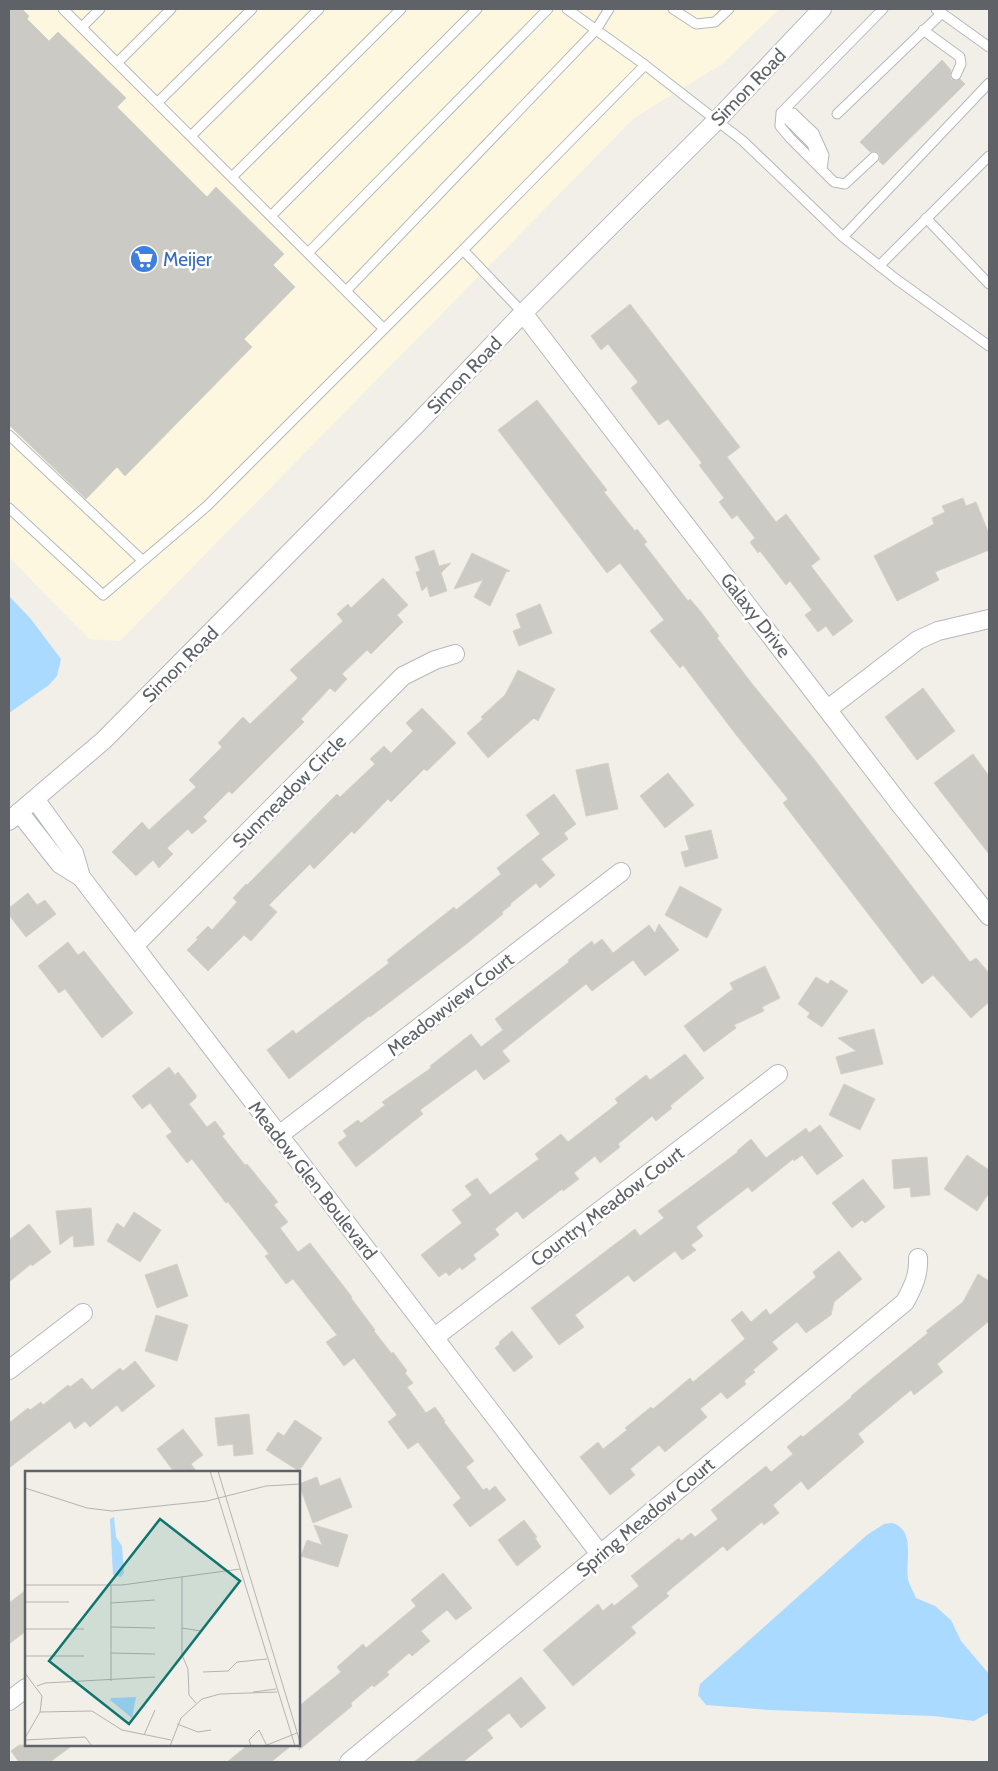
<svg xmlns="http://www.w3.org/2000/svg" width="998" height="1771" font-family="Cabin,sans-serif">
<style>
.commercial{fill:#fef7e0}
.water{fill:#aadaff}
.building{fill:#cccac5;stroke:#d6d1c6}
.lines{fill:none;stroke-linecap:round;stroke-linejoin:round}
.lane-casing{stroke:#b5b8bc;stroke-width:11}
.street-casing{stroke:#b5b8bc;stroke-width:20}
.lane{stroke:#fff;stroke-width:9}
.street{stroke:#fff;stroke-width:18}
.labels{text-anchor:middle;stroke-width:5;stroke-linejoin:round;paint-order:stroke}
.street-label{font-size:19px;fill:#5f6368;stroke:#fff}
.shop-label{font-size:19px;fill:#366cbe;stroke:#fff;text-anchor:start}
.inset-road{fill:none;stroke:#b3b3b1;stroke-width:1}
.view{fill:#0f766e;fill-opacity:0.15;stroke:#0f766e;stroke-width:2.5}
.inset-edge{fill:none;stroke:#5f6368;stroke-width:2.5}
</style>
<rect width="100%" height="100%" fill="#f1efe8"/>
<path class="commercial" d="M9,9H779L722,64L634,118L120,641L89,639L9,557Z"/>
<path class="water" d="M9,596L30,618L61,659L57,676L49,685L9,713Z
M892,1523C916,1529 905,1562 908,1579C909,1585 914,1592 916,1598L935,1606L951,1620L961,1641L989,1674L988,1713L974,1721L933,1716L769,1710L706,1705L698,1695L700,1684L867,1535L884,1524Z"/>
<path class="building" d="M9,9H22L29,16L27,19L49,41L58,32L126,98L117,107L207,197L216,187L284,254L273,265L295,287L244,339L252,347L125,476L117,467L86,499L9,425Z
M942,60L951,70L950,75L951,79L956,81L960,79L965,84L883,165L879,161L880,156L878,152L873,151L870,152L860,142Z
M630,304L740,447L727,457L776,522L786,514L820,559L811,566L853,621L833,636L826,626L818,632L805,615L812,610L790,581L786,585L760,551L758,553L750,542L755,538L737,515L732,519L719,502L724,498L699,465L702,463L668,419L659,425L631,388L638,382L608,344L601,350L591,336Z
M537,400L607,490L604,492L635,531L637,529L647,542L644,544L688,601L690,599L701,612L719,636L717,638L753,685L814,759L970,962L976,958L989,973V1002L971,1018L933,975L922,984L783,803L788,799L737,736L683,665L680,668L650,631L664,620L620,563L607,573L498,430Z
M963,498L966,506L976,502L989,534V550L935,572L939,580L897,601L874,556L934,524L932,518L945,512L942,506Z
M434,550L439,566L451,563L441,573L447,591L430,597L427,586L422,591L416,572L420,571L415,557Z
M472,553L510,571L506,572L490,606L474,597L483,580L454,589Z
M383,578L408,605L397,615L403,622L371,654L367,650L342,674L347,679L335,692L330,688L301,719L304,722L232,794L229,791L203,817L207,821L192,834L188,829L167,848L173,854L159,868L153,860L136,876L112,852L142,822L149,830L196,787L189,780L222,747L218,743L243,717L250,724L298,678L290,670L343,621L337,614L348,604L351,608Z
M540,604L552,633L519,646L513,631L521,628L516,614Z
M518,670L555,689L538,721L534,718L488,758L467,733L483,719L481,717L505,695Z
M923,688L955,731L917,760L885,717Z
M422,708L456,743L427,771L424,769L391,802L388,799L354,834L352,831L314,869L310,864L269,905L277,912L251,941L244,935L208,971L187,950L198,939L196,938L208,926L212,930L237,902L233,898L246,884L247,885L337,794L340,797L375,764L370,759L384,746L391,753L413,731L406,723Z
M973,754L989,776V854L934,783Z
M608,763L618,809L586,816L576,770Z
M668,773L694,805L665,828L640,796Z
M554,794L576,824L564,833L568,839L541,859L555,875L540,888L536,883L510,904L511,905L502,912L503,914L465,945L370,1017L369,1016L289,1079L267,1050L293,1030L296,1034L389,963L387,960L421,933L454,907L456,910L501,874L497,868L540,834L526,815Z
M711,830L718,858L685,867L681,852L689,850L685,836Z
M680,886L722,909L707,938L665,915Z
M28,893L37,905L45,900L56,914L26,937L9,915V908Z
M659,924L679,950L645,976L633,960L592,991L586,984L502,1051L510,1061L484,1080L476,1069L420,1110L423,1114L356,1167L338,1143L347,1136L343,1131L358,1120L361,1123L385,1105L382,1102L431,1068L430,1066L471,1034L481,1047L503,1030L495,1019L569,962L568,960L592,941L594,945L602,939L613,953L649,925L655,933Z
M68,942L78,955L84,951L133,1013L102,1038L65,989L59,993L38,966Z
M765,966L780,998L762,1007L764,1011L734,1025L736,1028L704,1052L684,1026L733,989L730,983Z
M816,977L828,984L831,980L848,991L822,1027L807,1017L810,1013L798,1004Z
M874,1029L883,1064L841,1074L836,1057L856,1051L838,1038Z
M685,1054L704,1078L670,1106L672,1108L656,1121L652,1116L618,1144L620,1147L600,1163L595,1156L574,1173L579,1179L563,1191L562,1189L523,1219L517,1211L495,1229L499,1235L473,1255L476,1259L462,1270L460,1267L449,1276L446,1272L439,1277L421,1255L462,1223L452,1210L472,1195L465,1186L477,1178L490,1195L539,1159L535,1154L561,1134L568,1142L618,1103L615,1099L646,1075L650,1080Z
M169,1067L175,1075L178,1072L196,1095V1098L189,1104L207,1127L215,1121L225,1134L222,1136L245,1165L247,1164L278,1202L274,1205L288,1222L280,1228L298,1252L310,1243L352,1297L351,1298L375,1330L374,1331L392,1354L393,1352L407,1371L405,1373L413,1383L407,1387L426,1413L435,1407L445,1421L444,1422L474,1461L466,1467L483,1490L487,1488L489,1491L495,1486L506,1500L470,1527L453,1505L461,1498L418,1442L408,1449L388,1422L397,1415L354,1358L344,1366L326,1342L337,1335L293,1279L286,1284L265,1256L269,1254L228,1202L226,1203L192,1159L187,1163L166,1136L172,1132L150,1103L142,1109L132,1096Z
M844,1084L875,1099L860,1130L829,1115Z
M820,1125L843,1156L817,1175L802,1155L794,1161L793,1159L752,1192L748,1187L696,1227L703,1236L691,1245L696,1250L682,1260L675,1251L634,1282L628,1275L575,1315L584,1327L559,1345L531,1308L635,1229L640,1236L664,1218L658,1211L738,1152L737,1151L751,1139L766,1158L806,1128L809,1133Z
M967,1155L989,1170V1193L977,1211L944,1189Z
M927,1157L930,1195L911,1197L910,1187L894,1189L892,1160Z
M863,1179L885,1207L865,1223L862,1220L852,1228L832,1203Z
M91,1208L94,1245L74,1247L73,1235L60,1245L56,1211Z
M134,1212L161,1230L140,1262L107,1241L117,1223L124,1228Z
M29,1224L51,1252L32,1266L31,1264L9,1282V1240Z
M839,1251L862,1279L834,1302L831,1315L806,1333L797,1322L772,1342L778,1349L753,1370L755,1372L744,1381L746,1384L727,1399L721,1392L700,1409L707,1417L665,1452L659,1445L630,1469L635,1475L610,1495L580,1457L598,1442L603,1449L627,1430L625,1428L651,1407L653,1409L690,1378L693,1382L745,1339L731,1320L742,1311L751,1322L766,1309L770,1315L816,1277L813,1272Z
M177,1264L188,1296L157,1308L145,1275Z
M978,1274L989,1281V1321L937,1364L943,1372L914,1395L911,1390L858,1434L864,1442L808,1490L801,1481L773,1505L779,1513L764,1525L762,1522L727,1551L723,1546L666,1593L669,1596L631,1627L636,1633L573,1686L543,1650L598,1604L603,1611L612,1603L614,1606L639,1586L631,1576L679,1538L681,1541L691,1533L695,1537L718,1519L711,1510L766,1466L771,1472L793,1454L787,1447L801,1435L803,1437L852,1397L851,1396L881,1371L928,1333L926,1331L963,1302Z
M156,1315L188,1325L177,1361L145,1351Z
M512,1331L533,1357L514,1372L495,1348L500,1344L499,1342Z
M135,1361L155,1386L122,1412L117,1405L90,1427L85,1421L75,1429L70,1421L9,1468V1423L28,1408L30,1410L41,1402L43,1405L68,1385L70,1387L82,1378L92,1390L120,1368L123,1371Z
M249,1414L253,1454L234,1456L233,1444L218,1446L215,1418Z
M295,1420L322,1438L299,1471L266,1450L278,1432L284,1436Z
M183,1429L203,1455L191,1464L197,1472H174L157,1449Z
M317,1477L320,1486L340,1478L352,1507L313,1523L299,1484Z
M524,1520L537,1537L535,1538L541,1547L517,1566L498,1540Z
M314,1525L348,1535L338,1567L301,1556L307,1540L322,1545Z
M443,1573L472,1608L456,1620L447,1610L421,1631L430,1641L412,1656L409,1653L387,1672L389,1675L374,1687L372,1685L351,1703L352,1706L299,1750V1706L341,1672L337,1667L363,1644L366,1648L416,1606L411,1600Z
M26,1590V1631L9,1644V1603Z
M521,1677L546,1708L521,1728L509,1713L487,1730L493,1738L463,1762H414Z
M19,1745H73L50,1762H19L11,1751Z
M248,1745H292L271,1762H227Z"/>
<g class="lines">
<defs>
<path id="lane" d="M63,9L383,328
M673,9L696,24L715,22L729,9
M936,9L989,47
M82,27L100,9
M923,30L960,57L961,64L956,75
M117,63L171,9
M645,65L743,141L843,237L989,83
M157,103L252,9
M781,113H793L814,133L824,155L822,169
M781,113L812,144L820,166
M837,114L942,13
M191,136L319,9
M874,157L845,184L834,182L790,138L780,126L781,113L883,9
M232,177L401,9
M271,216L477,9
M926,218L989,284
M843,237L896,279L989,346
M463,250L523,313
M308,253L548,9
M879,266L989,156
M346,291L596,30L609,9
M9,435L143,561
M9,508L103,595L207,506L463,250L645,65L567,9"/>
<path id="street" d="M523,313L902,807L989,916
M828,709L918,640L938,631L989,619
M35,799L74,853L81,877
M19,812L60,864L81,877L600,1554
M9,821L104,740L417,424L523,313L716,121L822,9
M134,946L403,676L435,660L455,654
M278,1136L621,872
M435,1337L778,1074
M9,1370L83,1313
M9,1701L26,1688
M349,1762L905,1302C913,1287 919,1275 918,1258"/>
</defs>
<use href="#lane" class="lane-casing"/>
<use href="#street" class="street-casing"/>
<use href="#lane" class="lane"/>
<use href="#street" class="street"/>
</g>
<defs>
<symbol id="supermarket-disc" viewBox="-11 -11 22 22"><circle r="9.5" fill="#3f7fe0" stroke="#fff"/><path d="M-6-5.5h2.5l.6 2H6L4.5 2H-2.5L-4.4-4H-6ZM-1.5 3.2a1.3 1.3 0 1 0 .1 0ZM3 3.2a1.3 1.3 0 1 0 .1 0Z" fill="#fff"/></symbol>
</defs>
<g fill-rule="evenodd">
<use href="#supermarket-disc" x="128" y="243" width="32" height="32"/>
</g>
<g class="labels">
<g class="street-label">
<text transform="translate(748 87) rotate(-46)" y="7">Simon Road</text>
<text transform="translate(464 375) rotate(-46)" y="7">Simon Road</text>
<text transform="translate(756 615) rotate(52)" y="7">Galaxy Drive</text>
<text transform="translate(180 664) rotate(-45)" y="7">Simon Road</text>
<text transform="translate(289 791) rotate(-45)" y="7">Sunmeadow Circle</text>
<text transform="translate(450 1004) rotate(-38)" y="7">Meadowview Court</text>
<text transform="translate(313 1180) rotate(52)" y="7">Meadow Glen Boulevard</text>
<text transform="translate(607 1206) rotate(-37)" y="7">Country Meadow Court</text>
<text transform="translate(645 1517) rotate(-40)" y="7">Spring Meadow Court</text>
</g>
<g class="shop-label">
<text x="163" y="266">Meijer</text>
</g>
</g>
<g transform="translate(25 1471)">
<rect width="275" height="275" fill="#f1efe8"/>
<path d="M89,46L91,66L97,75L99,102L96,106L88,104L85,48ZM111,226L107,247L85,229L86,227Z" fill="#aadaff"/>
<path class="inset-road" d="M185,0L270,275M193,0L275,271M0,17L62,37L87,40L182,30L241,15L275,13M157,106V184L163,198L164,224L171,232M0,114H97L215,98M86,114V210M0,131H44M86,132L130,129M86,156L130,157M157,157L176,160M0,158H59M86,182L130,183M0,185H59M178,201L203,200L212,191L242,188M0,202L17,225L15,241L0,267M12,215L20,212L130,206M228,221L251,218M15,241L67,240L97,259L146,269M152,253L173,261L186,259M119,264L130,239M0,269L60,266L67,275M242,274L272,262M145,275L156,247L177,228L195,223L252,221M226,275L224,269L234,259L242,275"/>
<path class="view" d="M135,48L215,110L104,253L24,190Z"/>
<rect width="275" height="275" class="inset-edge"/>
</g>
<rect width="998" height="1771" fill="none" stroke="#5f6368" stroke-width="20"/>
</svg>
